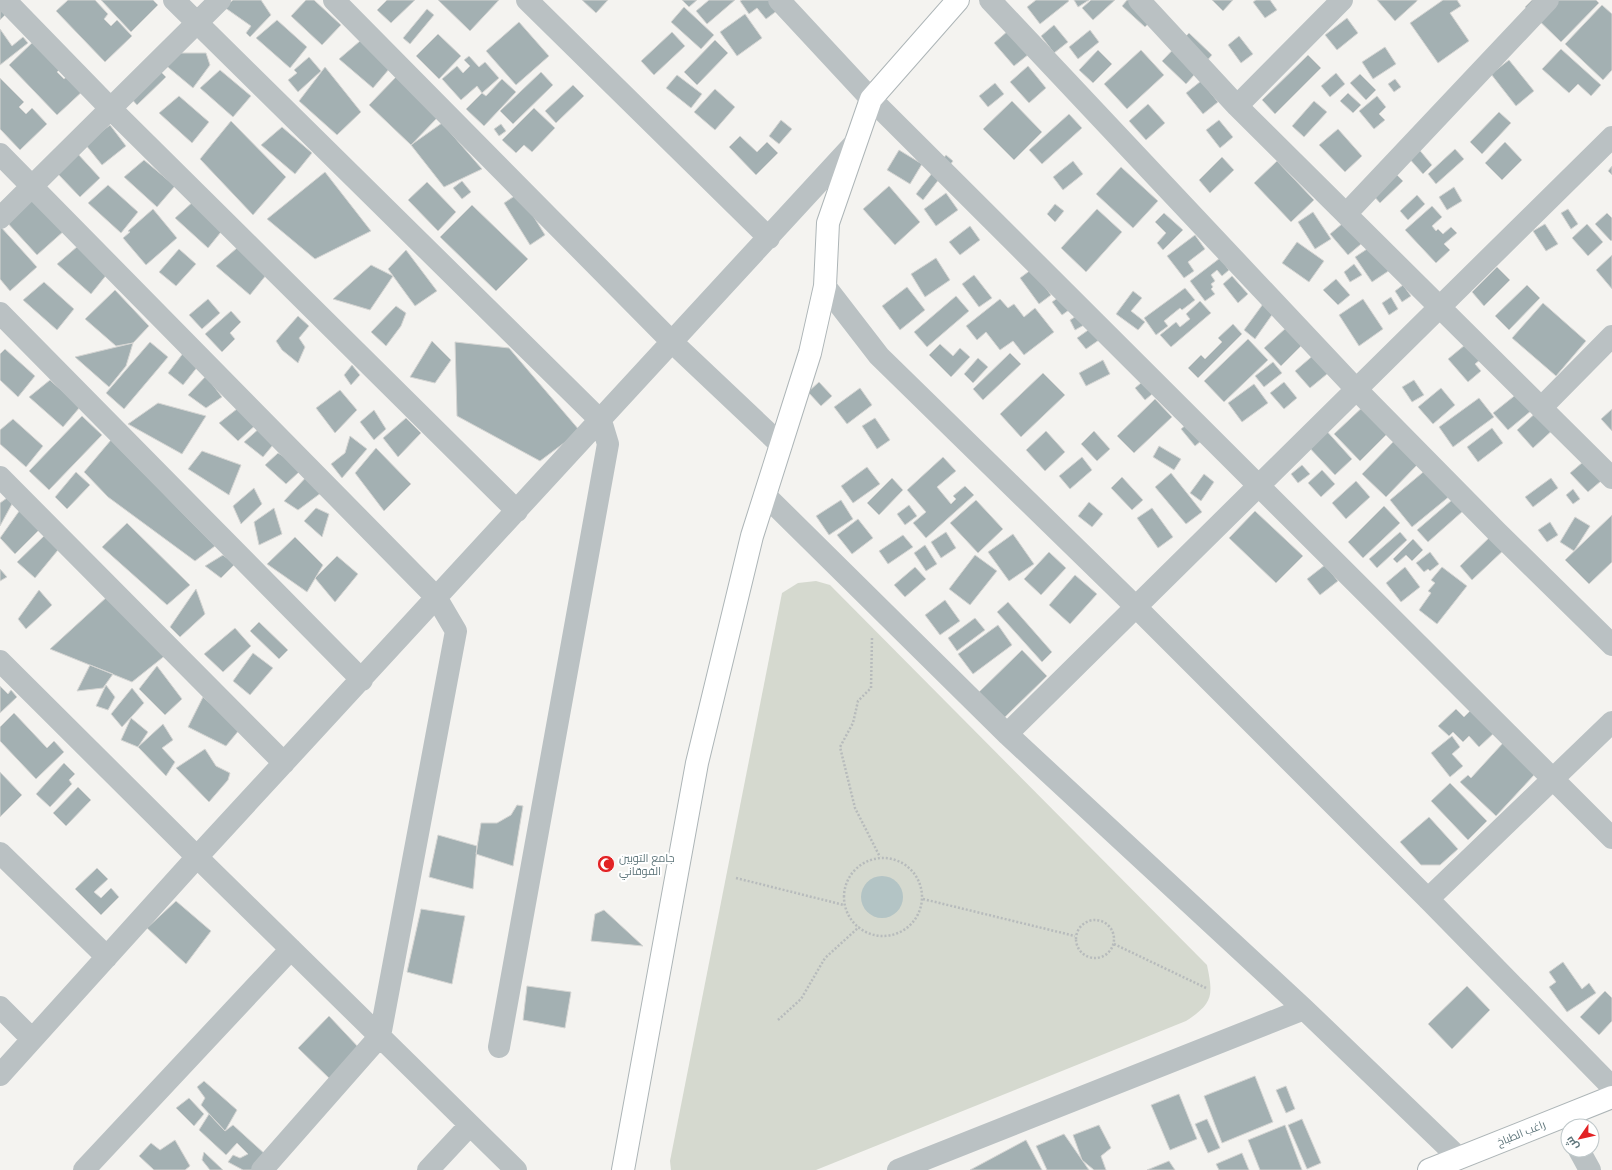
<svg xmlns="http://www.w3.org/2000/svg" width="1612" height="1170" font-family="'Golos Text',Cairo,sans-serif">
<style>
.green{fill:#d5d9cf}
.water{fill:#b3c4c5}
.building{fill:#a3b0b2;stroke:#d5d5d3}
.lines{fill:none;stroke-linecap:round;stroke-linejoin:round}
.secondary-casing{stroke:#adb5b7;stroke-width:24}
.path{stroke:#b7bbbc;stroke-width:2.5;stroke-dasharray:2 2;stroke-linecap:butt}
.minor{stroke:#bac1c3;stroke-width:22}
.secondary{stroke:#fff;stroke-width:22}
.labels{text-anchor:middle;stroke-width:4;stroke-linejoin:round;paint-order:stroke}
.poi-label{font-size:11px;fill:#5f767b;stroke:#fff;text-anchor:start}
.street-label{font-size:11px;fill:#5f767b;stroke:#fff}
</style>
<rect width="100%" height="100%" fill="#f4f3f0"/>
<path class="green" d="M816,581L830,585L1207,965C1213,995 1214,1003 1186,1021L816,1170H671L670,1161L782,593L798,583Z"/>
<path class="water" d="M861 897a21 21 0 1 1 42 0a21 21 0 1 1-42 0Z"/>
<path class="building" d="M68,0H95L108,14L104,19L111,26L117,20L132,36L105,62L56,11Z
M101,0H153L158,5L131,32Z
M233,0H261L271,15L250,37L246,33L251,26L224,7Z
M306,0H314L341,25L322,45L291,16Z
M387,0H415L391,23L377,10Z
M438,0H499L470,31Z
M582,0H608L596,13Z
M682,0H697L689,7Z
M709,0H735L707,24L696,11Z
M742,0H770L778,10L766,19L757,8L749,14L740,1Z
M1036,0H1068L1069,1L1040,24L1027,7Z
M1074,0H1089L1078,7Z
M1091,0H1115L1093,20L1082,8Z
M1127,0H1148L1160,11L1145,27L1122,6Z
M1212,0H1233L1223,11Z
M1256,0H1270L1277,10L1265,18L1253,2Z
M1377,0H1417V1L1395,21Z
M1443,0H1457L1461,6L1450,13L1469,41L1438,63L1410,23Z
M1532,0H1596L1599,3L1561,42L1525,7Z
M1602,5L1612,14V70L1603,80L1565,44Z
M0,7L6,14L0,20Z
M684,7L714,35L701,49L671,22Z
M427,9L434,15L410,44L403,38Z
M745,14L762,38L737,56L720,32Z
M1347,18L1358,33L1337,50L1325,35Z
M277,20L307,47L290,68L256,38Z
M519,22L549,56L516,85L486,51Z
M1054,25L1068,42L1054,53L1041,36Z
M0,29L12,46L23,37L28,43L0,65Z
M1009,30L1029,54L1014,66L994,43Z
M1090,30L1099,42L1078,59L1069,47Z
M672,32L685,46L654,75L641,61Z
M1189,33L1212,55L1186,84L1162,61Z
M438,34L461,56L439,79L416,56Z
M1239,36L1253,54L1241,63L1228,45Z
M35,40L61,68L57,72L64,79L70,74L85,89L57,115L9,65Z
M715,40L728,53L697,85L684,72Z
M360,41L390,68L373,88L339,59Z
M1385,47L1396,64L1373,79L1362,62Z
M1561,49L1601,85L1591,96L1578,84L1569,93L1542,69Z
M1098,50L1112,64L1093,83L1079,70Z
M1141,50L1164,75L1127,109L1104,84Z
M175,53H206L210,65L193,88L163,63Z
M1308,55L1321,68L1275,114L1262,100Z
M469,56L479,67L485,62L499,78L482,93L477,86L461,100L442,79L457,66L463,73L470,66L464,60Z
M309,57L321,71L298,92L288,80L297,73L294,70Z
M1509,60L1534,91L1516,106L1491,74Z
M1028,66L1046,88L1029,103L1010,82Z
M325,67L361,112L337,135L299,101Z
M157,68L166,77L137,105L129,96Z
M220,70L251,96L233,117L200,88Z
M541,72L553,85L513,124L500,111Z
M1336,73L1345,84L1330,97L1321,86Z
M1360,74L1376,90L1366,100L1350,83Z
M677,75L702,94L691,108L666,88Z
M396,77L438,117L411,145L369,105Z
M0,78L24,102L19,107L26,114L32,108L47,124L20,150L0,129Z
M502,79L516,92L484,126L466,109L482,93L486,96Z
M1395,79L1401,87L1394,92L1388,84Z
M1201,81L1218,102L1203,114L1186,93Z
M995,83L1004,94L988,107L979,96Z
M573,85L584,96L556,123L545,111Z
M715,89L735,107L715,130L694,112Z
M1348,93L1361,105L1353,113L1340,101Z
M179,96L209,122L192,143L159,113Z
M1377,96L1386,107L1379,114L1385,120L1374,129L1359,111Z
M1012,101L1042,132L1014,160L983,129Z
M1314,101L1327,112L1304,137L1292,126Z
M1148,104L1165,123L1146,140L1129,121Z
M534,108L555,128L532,152L524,145L516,153L502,140Z
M1499,112L1511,123L1482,154L1470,142Z
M1069,114L1082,128L1042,164L1029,150Z
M781,120L792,129L779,144L769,136Z
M1219,120L1233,137L1220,148L1206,130Z
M231,121L286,177L253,215L200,159Z
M442,123L482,169L444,187L411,145Z
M501,124L506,131L499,136L494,129Z
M110,125L126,146L102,165L85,144Z
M282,127L312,153L295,174L261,145Z
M1338,129L1362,156L1345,172L1319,145Z
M740,136L757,152L767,142L778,153L756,175L729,147Z
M1505,142L1522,160L1502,180L1485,163Z
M1417,147L1432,165L1423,174L1407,156Z
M1455,149L1464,159L1436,184L1428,174Z
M899,150L922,164L910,184L887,170Z
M77,153L100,178L80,197L57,173Z
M946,155L953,161L923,200L916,194Z
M1222,157L1234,170L1210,193L1199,180Z
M144,160L175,186L157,207L124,177Z
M1073,161L1083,174L1063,190L1053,177Z
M1277,161L1314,200L1291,222L1254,183Z
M1612,166V175L1608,171Z
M1121,167L1158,201L1133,228L1096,194Z
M325,172L371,231L315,259L267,219Z
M1394,172L1403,181L1380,203L1372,194Z
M462,181L471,192L462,199L453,188Z
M427,182L456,212L438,231L408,200Z
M108,185L138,212L121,233L88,203Z
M889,186L920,222L895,245L863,209Z
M1454,187L1462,201L1447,210L1439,197Z
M519,193L545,235L530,245L504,203Z
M946,193L958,210L936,226L924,209Z
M32,194L65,230L37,255L4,219Z
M1417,195L1425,204L1408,220L1400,211Z
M195,200L225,227L208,248L175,218Z
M1055,204L1064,211L1055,222L1047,214Z
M472,205L528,259L496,291L440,237Z
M1432,206L1442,217L1432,226L1436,231L1438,229L1443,234L1451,227L1457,233L1444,244L1450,250L1436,263L1405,230Z
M153,209L177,238L146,265L123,238L130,232L128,231Z
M1097,209L1122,232L1086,272L1061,248Z
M1568,209L1578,224L1571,229L1561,213Z
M1313,212L1331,239L1315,249L1298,222Z
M1164,213L1183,230L1163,250L1157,243L1166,233L1155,222Z
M1607,213L1612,218V240L1611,241L1595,224Z
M1349,218L1367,239L1348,255L1330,234Z
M1545,224L1558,244L1546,251L1533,231Z
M1587,224L1603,242L1588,256L1572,238Z
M0,226L37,267L10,291L0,279Z
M970,226L980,240L960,255L949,242Z
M1195,235L1205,249L1188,262L1194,271L1184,278L1167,256Z
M1297,242L1324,261L1309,282L1282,263Z
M1373,245L1390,270L1372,282L1355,257Z
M78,246L108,273L91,294L57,264Z
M237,248L267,274L250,295L216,266Z
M179,249L196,264L176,286L159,272Z
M406,250L437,291L415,306L388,269Z
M1612,255V289L1596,270Z
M936,258L950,280L925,297L911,274Z
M1220,258L1229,270L1222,276L1217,270L1211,275L1215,281L1211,284L1213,287L1211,289L1215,294L1205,301L1190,281Z
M1354,264L1362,275L1350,282L1344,272Z
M371,265L393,276L370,310L333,299Z
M1497,267L1510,280L1484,306L1472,292Z
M1032,269L1051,295L1039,304L1020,278Z
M974,275L992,298L979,307L962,284Z
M1232,276L1248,294L1238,303L1223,284Z
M1336,279L1350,295L1338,305L1323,290Z
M44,282L74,309L57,330L23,300Z
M1403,285L1411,296L1402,302L1395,291Z
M1527,285L1540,298L1509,330L1495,316Z
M907,287L925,310L900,330L882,306Z
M1185,288L1195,300L1182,310L1180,308L1164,321L1168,326L1156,335L1144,318Z
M115,290L149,326L133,343L116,346L85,319Z
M1133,291L1142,298L1131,311L1145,322L1138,330L1116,314Z
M956,296L969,311L927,347L914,332Z
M1059,297L1069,310L1062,315L1052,302Z
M1391,297L1398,309L1389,315L1382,303Z
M208,299L220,313L202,329L189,315Z
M1000,299L1008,308L1014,304L1024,317L1035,308L1054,332L1024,355L1013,341L1000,350L986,332L977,340L966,326Z
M1363,299L1383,329L1359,346L1339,315Z
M1200,301L1211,313L1171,347L1160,335L1176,322L1180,327L1190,319L1186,314Z
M1543,303L1586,341L1556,376L1512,338Z
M1263,304L1274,312L1255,339L1244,330Z
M396,306L406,313L401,326L386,346L371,332Z
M231,311L241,322L230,333L235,339L222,352L205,334Z
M1078,315L1084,325L1075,330L1070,320Z
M298,316L309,326L299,338L305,347L298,363L282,350L276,341Z
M1233,324L1242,334L1198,378L1188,368L1201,355L1205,359L1222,342L1218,338Z
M1287,327L1303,344L1281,366L1264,348Z
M1091,328L1099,340L1086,349L1077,338Z
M1477,335L1487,354L1475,364L1481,371L1468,382L1448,359Z
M1248,339L1268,360L1224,402L1204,381Z
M432,341L451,360L435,383L410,377Z
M150,342L168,357L124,409L106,393Z
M455,342L509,348L580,431L540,461L457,416Z
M133,343L126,366L109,387L75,357Z
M940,344L953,356L960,348L970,357L951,377L929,355Z
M1323,347L1338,365L1310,388L1295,371Z
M5,349L35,376L18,397L0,380V354Z
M184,352L199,365L183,385L168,373Z
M1010,353L1021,364L983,400L973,389Z
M978,358L988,367L973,383L964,374Z
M1103,360L1110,374L1086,386L1079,373Z
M1273,362L1282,373L1264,387L1255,376Z
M352,365L360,375L351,385L344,375Z
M1043,373L1065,395L1021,437L1000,414Z
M206,376L222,397L206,408L188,395Z
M1147,378L1157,390L1145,400L1135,388Z
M50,380L80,407L63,427L29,397Z
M1414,380L1424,395L1412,402L1402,387Z
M819,382L832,396L821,406L808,392Z
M1284,382L1297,398L1284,409L1270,393Z
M1254,384L1268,403L1242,422L1228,403Z
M860,388L872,405L847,424L834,407Z
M1441,388L1455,405L1433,424L1418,407Z
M340,390L357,410L335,433L316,408Z
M1518,393L1532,410L1508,430L1493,413Z
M1479,398L1494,417L1453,447L1439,427Z
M1155,399L1172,417L1134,453L1117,436Z
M158,403L206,416L182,454L128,424Z
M1367,403L1392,429L1360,461L1334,434Z
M242,405L259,422L238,441L219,423Z
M1540,409L1556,427L1533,448L1517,430Z
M1612,409V431L1601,419Z
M374,410L386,429L374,440L360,422Z
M82,416L102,435L49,490L29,471Z
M406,418L421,433L398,457L383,438Z
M875,418L890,440L877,449L862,426Z
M13,419L43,446L26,467L0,444V430Z
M1187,424L1201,441L1195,446L1181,429Z
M262,426L277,440L263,457L244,442Z
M1323,427L1352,459L1335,475L1305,443Z
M1492,428L1503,443L1478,462L1467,447Z
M1046,431L1065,452L1045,471L1026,450Z
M1094,431L1110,449L1097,461L1081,444Z
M350,436L367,449L342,478L331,464L345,453Z
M111,440L215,546L195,561L108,497L84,472Z
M1394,441L1418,464L1386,497L1362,474Z
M1159,446L1181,459L1174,470L1153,457Z
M376,448L411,484L384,511L355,473Z
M202,451L241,465L229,495L188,469Z
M278,453L288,459L299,472L286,484L265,465Z
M943,457L956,471L937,487L951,504L956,499L953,496L965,486L974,495L926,538L913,523L926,512L907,490Z
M1082,457L1092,470L1070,489L1059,476Z
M1583,462L1601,481L1588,492L1570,473Z
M1302,465L1310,474L1298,483L1291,474Z
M867,467L880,484L853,503L841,486Z
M1428,468L1451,495L1412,527L1390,500Z
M1322,470L1335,484L1321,497L1308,483Z
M76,472L90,485L67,509L55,497Z
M1171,473L1202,512L1186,524L1155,487Z
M309,474L325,490L298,510L284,501Z
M1204,474L1214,482L1201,501L1190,493Z
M1122,477L1143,500L1132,510L1111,488Z
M892,478L903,490L879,515L867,503Z
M1551,478L1558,488L1533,507L1525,497Z
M1356,481L1370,497L1346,519L1332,503Z
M254,488L262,504L241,524L233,506Z
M1573,489L1580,499L1573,504L1566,495Z
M11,495L12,504L0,526V503Z
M841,500L853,519L829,535L816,516Z
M976,500L1003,529L978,553L950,523Z
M1452,500L1463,511L1428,542L1417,530Z
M1089,502L1103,514L1092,527L1078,516Z
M909,505L917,516L905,525L897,514Z
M1384,506L1400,523L1363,558L1348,542Z
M22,507L43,526L15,554L0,538Z
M274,508L282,534L259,545L254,522Z
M316,508L329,514L322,537L304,521Z
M1152,508L1173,537L1158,548L1137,518Z
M1255,511L1303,556L1276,583L1229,538Z
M1612,515V562L1589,584L1565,560Z
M1575,517L1590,526L1574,551L1560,542Z
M858,519L873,538L852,554L837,535Z
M1550,522L1558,535L1547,542L1538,530Z
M127,523L190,585L167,605L102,547Z
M946,532L956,548L941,558L931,542Z
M1400,532L1407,540L1377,568L1369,559Z
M1494,533L1507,547L1472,580L1460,566Z
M1013,534L1034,564L1009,581L988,552Z
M903,535L913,547L888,564L879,551Z
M44,536L58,550L35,578L17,562Z
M295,537L323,565L307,592L267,564Z
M1413,539L1423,550L1412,561L1406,555L1397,563L1393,559Z
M925,545L937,564L926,571L914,553Z
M1049,552L1066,568L1041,595L1024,579Z
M1430,552L1439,564L1430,571L1428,569L1424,572L1416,563Z
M223,555L235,564L221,578L205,566Z
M975,555L997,571L970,605L949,589Z
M337,556L358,574L335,602L315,578Z
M1325,565L1338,581L1320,595L1307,579Z
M915,567L926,579L905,597L894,585Z
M1405,567L1420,587L1401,602L1386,583Z
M1442,567L1467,586L1437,624L1419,610L1431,593L1428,591L1435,583L1431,580Z
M0,569L7,577L0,581Z
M1075,575L1097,594L1070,624L1049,605Z
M196,589L205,614L180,637L170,627Z
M39,590L52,605L26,629L18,619Z
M108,596L167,654L132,682L50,649Z
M945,600L960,621L940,635L925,615Z
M1008,602L1052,652L1042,662L997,612Z
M975,618L985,630L957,651L948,638Z
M259,622L288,650L279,659L250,631Z
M998,625L1012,645L973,674L958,654Z
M235,628L251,646L223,672L204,654Z
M1022,650L1047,676L1004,718L978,693Z
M253,653L273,668L250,695L233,681Z
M90,665L113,674L103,688L77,691Z
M157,666L182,699L165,715L139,689Z
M106,685L115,697L108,710L96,706Z
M0,686L8,694L11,690L17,697L0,713Z
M132,688L144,703L122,727L111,714Z
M203,697L240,729L226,746L188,727Z
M1456,709L1464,717L1472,709L1495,732L1479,747L1469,736L1463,742L1453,732L1449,736L1438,726Z
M14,713L47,748L54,741L64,752L36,779L0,741V727Z
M131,718L148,732L138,747L121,740Z
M163,724L173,740L162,748L175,762L166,776L138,747Z
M1452,736L1460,747L1452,754L1463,766L1450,777L1431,753Z
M1503,743L1535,774L1496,816L1460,782L1468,775L1471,778Z
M205,749L216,766L230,773L228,780L209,802L176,768Z
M64,763L75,774L69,780L72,784L50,807L36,794Z
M0,772L22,795L0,817Z
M1450,783L1487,821L1468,840L1431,801Z
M78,787L91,800L66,826L53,813Z
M517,805L523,806L513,866L476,854L481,823H497L511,815Z
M1429,817L1458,849L1440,865H1421L1400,842Z
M438,835L477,846L473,889L429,877Z
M97,868L108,879L94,892L101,898L111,888L119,897L101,915L75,889Z
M176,901L211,931L186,964L147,928Z
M421,909L465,916L452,984L407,972Z
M604,910L643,946L591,941L595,914Z
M1563,962L1582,989L1589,983L1596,993L1567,1012L1549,987L1556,982L1549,972Z
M527,986L571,992L565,1028L523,1020Z
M1467,986L1490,1010L1452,1049L1428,1024Z
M1605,991L1612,998V1021L1599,1035L1580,1017Z
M329,1016L361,1050L332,1081L298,1048Z
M1255,1076L1273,1122L1222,1143L1204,1096Z
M204,1081L237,1110L225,1131L201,1105L205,1098L197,1087Z
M1286,1086L1295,1109L1286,1113L1276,1090Z
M1179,1094L1197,1139L1170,1150L1151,1105Z
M189,1098L204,1114L194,1126L176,1108Z
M209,1114L225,1131L233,1125L266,1155L251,1170H243L228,1162L233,1155L240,1158L248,1154L237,1143L226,1155L199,1130Z
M1207,1119L1220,1148L1208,1153L1195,1124Z
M1302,1119L1321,1163L1307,1169L1288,1125Z
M1099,1125L1111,1148L1101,1156L1106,1170H1094L1082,1160L1073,1135Z
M1285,1125L1302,1170H1260L1248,1140Z
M1064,1134L1082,1160L1089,1170H1047L1036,1146Z
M175,1140L190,1166L185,1170H154L139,1156L151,1143L160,1150Z
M1026,1140L1042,1170H970Z
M204,1152L223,1170H210L202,1160Z
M1242,1153L1249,1170H1219L1216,1164Z
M1169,1161L1175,1170H1147Z"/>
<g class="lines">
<defs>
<path id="secondary" d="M623,1170L697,763L752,536L810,353L825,286L828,223L871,99L958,0
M1429,1170L1612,1097"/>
</defs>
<use href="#secondary" class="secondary-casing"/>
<path class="path" d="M872,638L871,688L858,701L853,723L840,747L855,808L880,857
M844 897a39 39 0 1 1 78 0a39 39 0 1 1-78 0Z
M736,878L844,905
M923,899L1075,936
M1076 939a19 19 0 1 1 38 0a19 19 0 1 1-38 0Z
M1114,944L1206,988
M778,1020L801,999L825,958L859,927"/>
<path class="minor" d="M5,0L110,108L517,511
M174,0L601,421L608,444L499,1047
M334,0L672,342L781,445
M527,0L769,238
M779,0L871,99L1612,838
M990,0L1356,389L1496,531L1612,645
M1139,0L1237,106L1612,478
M1237,106L1342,0
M0,154L436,597L456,631L380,1036L262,1170
M1346,214L1548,0
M0,218L220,0
M825,286L879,356L1136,607L1428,899L1612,1087
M0,313L362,680
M1541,408L1612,336
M0,477L284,763
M765,495L1007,734L1304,1009L1459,1158
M0,661L197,857L516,1170
M1007,734L1612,137
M0,853L107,957
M1428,899L1612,722
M0,1007L32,1039
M0,1075L197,857L854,144
M1579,1150L1590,1170
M84,1170L291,949
M428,1170L470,1125
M898,1170L1304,1009"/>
<use href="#secondary" class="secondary"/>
</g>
<defs>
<symbol id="mosque-disc" viewBox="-11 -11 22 22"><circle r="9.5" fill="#e22224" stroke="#fff"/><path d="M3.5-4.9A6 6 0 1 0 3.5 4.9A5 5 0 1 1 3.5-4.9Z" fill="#fff"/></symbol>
</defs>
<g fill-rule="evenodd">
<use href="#mosque-disc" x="596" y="854" width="20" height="20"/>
</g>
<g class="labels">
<g class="poi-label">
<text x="619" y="862">جامع التوبين<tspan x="619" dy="13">الفوقاني</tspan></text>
</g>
<g class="street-label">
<text transform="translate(1521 1133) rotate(-22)" y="4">راغب الطباخ</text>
</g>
</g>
<g transform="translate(1580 1138) rotate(236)"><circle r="19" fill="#ffffff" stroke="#bfc8ca"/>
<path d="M0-3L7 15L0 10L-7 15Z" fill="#e22224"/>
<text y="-6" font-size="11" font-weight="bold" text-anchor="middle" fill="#5f767b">ش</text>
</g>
</svg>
